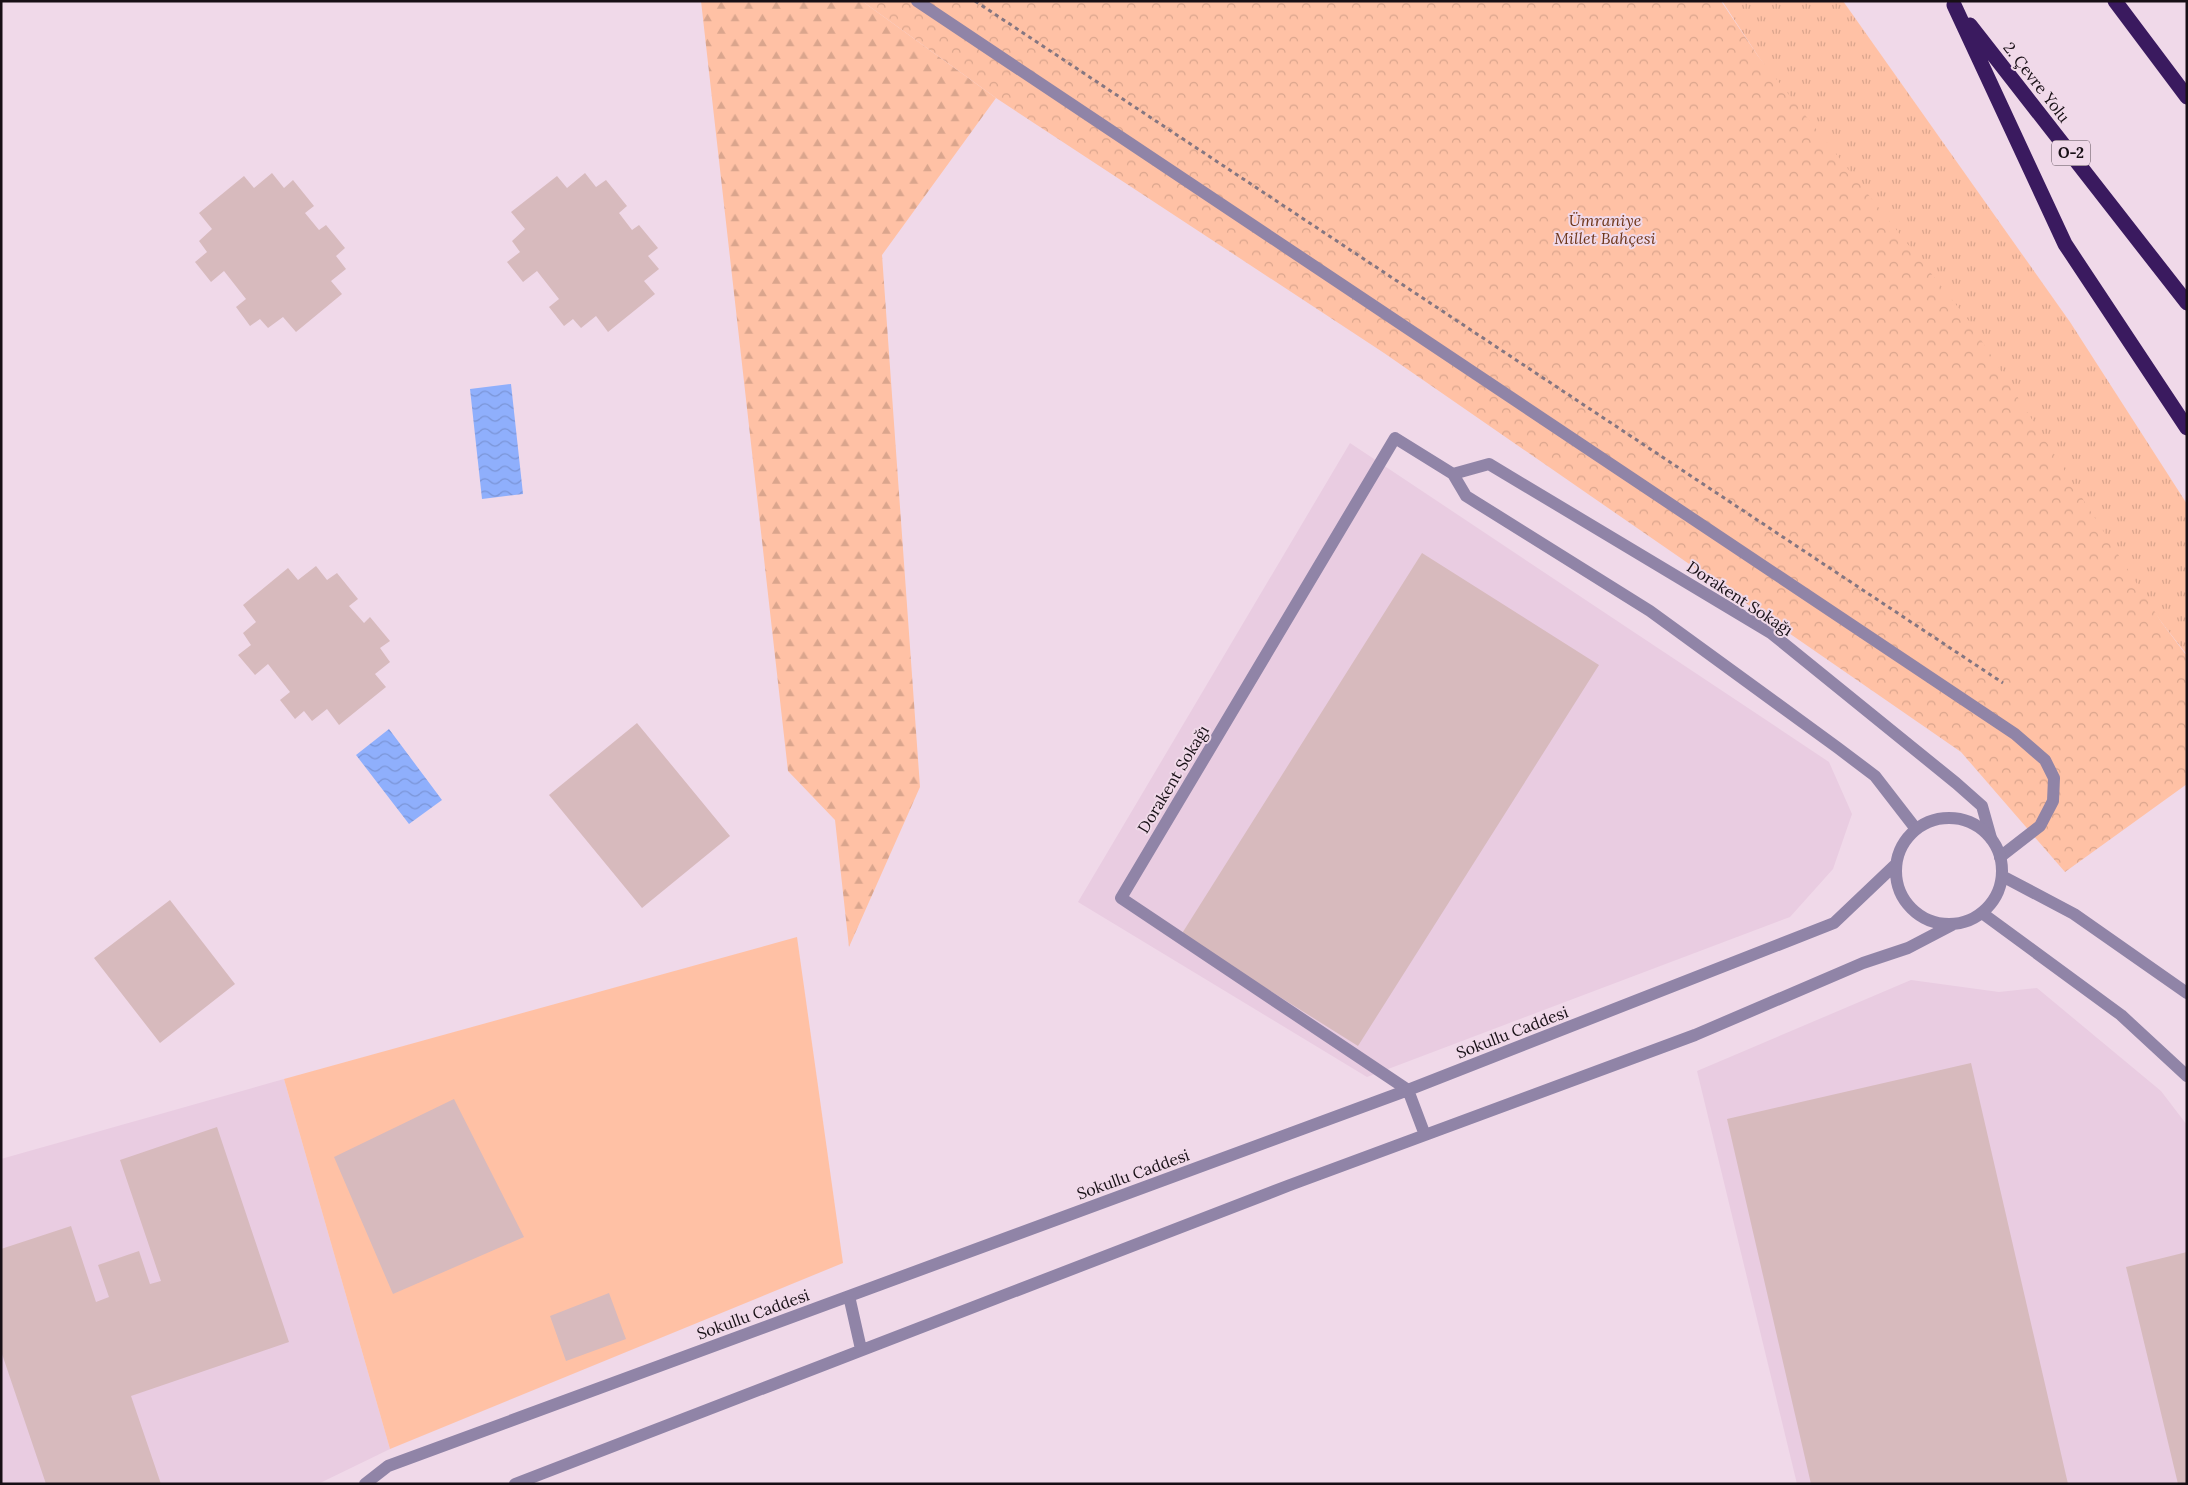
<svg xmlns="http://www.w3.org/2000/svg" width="2188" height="1485" font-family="Lora,serif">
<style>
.built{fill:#e9cce1}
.grass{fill:url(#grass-tufts)}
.forest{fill:url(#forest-firs)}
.park{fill:url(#park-crowns)}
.pitch{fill:#ffc1a5}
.water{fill:url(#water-waves)}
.building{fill:#d7babd}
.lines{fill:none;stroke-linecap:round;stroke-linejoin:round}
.path{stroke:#857681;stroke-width:3;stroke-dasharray:4 4;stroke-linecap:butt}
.service{stroke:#9084a7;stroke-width:12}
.minor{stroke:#9084a7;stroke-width:12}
.tertiary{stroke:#9084a7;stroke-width:12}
.motorway{stroke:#3a1a5f;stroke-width:15}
.labels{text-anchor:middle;stroke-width:4;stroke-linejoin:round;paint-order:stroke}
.shield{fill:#f0d9e9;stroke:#584c55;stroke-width:1}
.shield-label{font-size:15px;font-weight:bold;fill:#170f15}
.street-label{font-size:16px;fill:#170f15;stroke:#f0d9e9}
.park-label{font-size:16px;font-style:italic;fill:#6e361a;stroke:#f0d9e9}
</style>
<defs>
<pattern id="grass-tufts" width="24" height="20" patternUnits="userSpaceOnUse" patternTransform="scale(1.25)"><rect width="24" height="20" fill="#ffc1a5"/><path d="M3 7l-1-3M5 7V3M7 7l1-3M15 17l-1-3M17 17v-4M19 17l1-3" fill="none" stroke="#daa58d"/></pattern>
<pattern id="forest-firs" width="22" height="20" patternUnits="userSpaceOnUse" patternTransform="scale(1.25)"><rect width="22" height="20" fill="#ffc1a5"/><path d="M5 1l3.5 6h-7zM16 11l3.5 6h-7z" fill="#daa58d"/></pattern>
<pattern id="park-crowns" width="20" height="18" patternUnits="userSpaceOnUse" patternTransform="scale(1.25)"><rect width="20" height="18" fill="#ffc1a5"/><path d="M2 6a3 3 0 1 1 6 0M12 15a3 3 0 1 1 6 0" fill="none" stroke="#daa58d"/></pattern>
<pattern id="water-waves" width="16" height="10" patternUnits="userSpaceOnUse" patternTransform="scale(1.25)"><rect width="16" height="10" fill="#8faffc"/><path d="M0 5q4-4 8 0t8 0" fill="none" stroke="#7b95d7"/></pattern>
</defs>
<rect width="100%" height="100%" fill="#f0d9e9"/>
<path class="built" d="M1350,443L1829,762L1852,814L1833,869L1790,917L1367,1077L1078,902Z
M1911,980L1999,992L2037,988L2161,1091L2187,1125V1484H1797L1697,1071Z
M284,1079L390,1449L318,1484H1V1159Z"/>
<path class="grass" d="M1722,1H1843L2070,322L2187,504V655L2162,623L1758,56Z"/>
<path class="forest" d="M701,1H862L996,98L882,255L920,787L849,947L835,820L788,771Z"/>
<path class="park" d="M862,1H1721L1758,56L1969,321L2162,623L2187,656V784L2065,872L1961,752L1384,353L996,98Z"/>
<path class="pitch" d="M797,937L843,1263L390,1449L284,1079Z"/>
<path class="water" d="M511,384L523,494L482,499L470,389Z
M389,729L442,800L409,824L356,755Z"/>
<path class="building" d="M272,173L284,188L293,180L314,206L305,213L319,230L326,225L345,248L336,256L346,269L331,281L342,294L296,332L283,317L268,328L260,319L250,326L236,307L246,299L224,271L211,282L195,262L207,252L199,241L212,229L199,213L244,176L254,188Z
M585,173L596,187L606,180L627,206L619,213L632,230L639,225L658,248L648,256L659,269L644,281L655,294L608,332L596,316L581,328L573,319L564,326L549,307L559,299L537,271L523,282L507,262L520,252L512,241L525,229L511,212L557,176L567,188Z
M1422,553L1599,665L1358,1046L1181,935Z
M316,566L327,580L337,573L358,599L349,606L364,623L370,617L390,641L380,648L390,662L375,674L386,687L339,725L327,709L312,721L304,711L295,719L280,700L290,692L268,664L255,675L238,655L251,645L243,633L256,622L243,605L288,568L298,580Z
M637,723L730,836L642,908L549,795Z
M170,900L235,984L160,1043L94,958Z
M1971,1063L2068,1484H1811L1727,1119Z
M454,1099L524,1237L393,1294L334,1157Z
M217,1127L289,1342L131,1396L161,1484H46L1,1351V1249L71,1226L96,1302L109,1297L98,1265L139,1251L150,1284L161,1281L120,1160Z
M2187,1252V1484H2178L2126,1267Z
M609,1293L626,1339L566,1361L550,1316Z"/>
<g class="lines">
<path class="path" d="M975,1L2003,683"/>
<path class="service" d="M917,1L2015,734L2045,760L2054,778L2053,801L2040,826L2000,857"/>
<path class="minor" d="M1453,474L1489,464L1771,633L1956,783L1982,806L1991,838
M1408,1090L1121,898L1395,438L1453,474L1466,496L1650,611L1838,748L1875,776L1916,829"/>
<path class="tertiary" d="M1896 871a53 53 0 1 1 106 0a53 53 0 1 1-106 0Z
M2002,876L2074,914L2187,993
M1982,913L2121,1015L2187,1076
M1408,1090L1425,1135
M849,1296L861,1349
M365,1484L388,1466L1408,1090L1834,923L1895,865
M515,1484L1290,1185L1695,1035L1863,963L1908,948L1952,925"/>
<path class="motorway" d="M2115,1L2187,97
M1954,5L2065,244L2187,428
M1970,25L2187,303"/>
</g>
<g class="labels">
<rect class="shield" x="2052" y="140.5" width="38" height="25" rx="4"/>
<g class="shield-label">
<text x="2071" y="158">O-2</text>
</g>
<g class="street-label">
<text transform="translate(2037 82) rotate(52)" y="6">2. Çevre Yolu</text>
<text transform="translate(1740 598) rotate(33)" y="6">Dorakent Sokağı</text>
<text transform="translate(1173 779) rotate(-59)" y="6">Dorakent Sokağı</text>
<text transform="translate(1512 1032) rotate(-21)" y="6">Sokullu Caddesi</text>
<text transform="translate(1133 1174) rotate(-20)" y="6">Sokullu Caddesi</text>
<text transform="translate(753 1314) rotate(-20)" y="6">Sokullu Caddesi</text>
</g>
<g class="park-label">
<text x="1605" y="226">Ümraniye<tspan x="1605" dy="18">Millet Bahçesi</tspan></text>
</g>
</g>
<rect width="2188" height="1485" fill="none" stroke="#170f15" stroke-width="5"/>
</svg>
